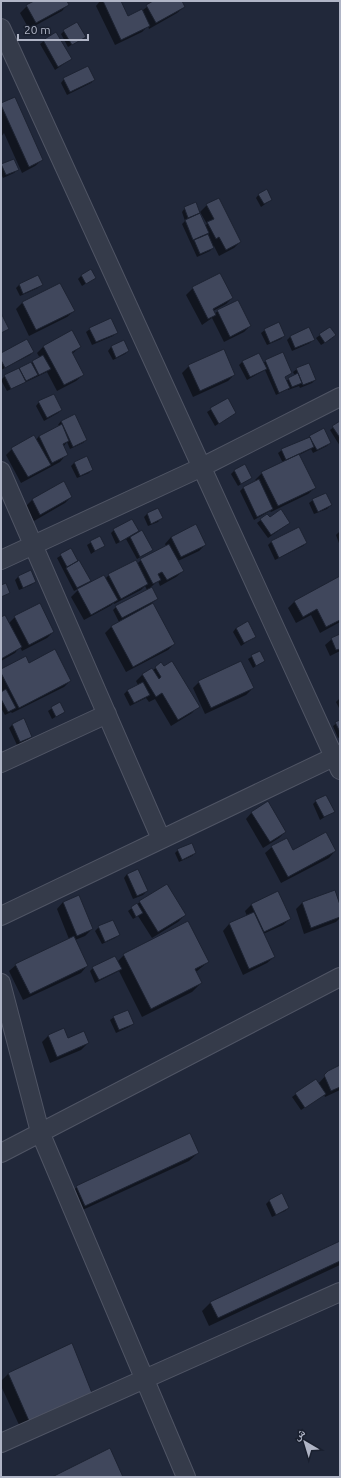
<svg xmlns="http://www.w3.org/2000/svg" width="341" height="1478" font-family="Ubuntu,'Noto Naskh Arabic',sans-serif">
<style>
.shadow{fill:#0007}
.building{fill:#40475c;stroke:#1c2231}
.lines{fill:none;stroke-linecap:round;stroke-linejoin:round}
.street-casing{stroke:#505565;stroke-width:20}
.street{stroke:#353b4a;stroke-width:18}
</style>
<rect width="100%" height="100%" fill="#21283a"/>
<path class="shadow" d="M36,1H66L68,4L62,11L29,29L20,13L27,6Z
M100,1H120L128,17L143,10L155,1H180L184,7L177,13L149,29L148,26L142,32L115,45L96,6Z
M64,31L84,37L68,47L61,34Z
M44,41L71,59L55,70L40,44Z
M64,79L94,80L91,83L67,95L61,83Z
M1,104L42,160L35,166L22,173L4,133L1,137Z
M2,165L17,170L14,173L3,178L1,174Z
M259,194L271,200L261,207L256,198Z
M195,204L205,226L207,224L200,212L207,205L240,242L234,248L219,256L214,246L210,251L197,257L182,224L185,221L182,212L185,208Z
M82,275L94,278L82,286L78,279Z
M38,276L41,284L38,288L20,296L16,288L19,285Z
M60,284L74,311L67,317L29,336L16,309L22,303Z
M193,288L232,298L226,304L213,311L214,314L218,311L250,326L244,332L224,342L212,318L202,325L186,295Z
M90,329L117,332L113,336L92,345L86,332Z
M309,329L313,339L310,343L292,351L287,340L290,337Z
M265,330L284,335L281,339L267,345L261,333Z
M72,331L80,347L72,354L83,375L76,381L57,391L47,372L7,391L1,380L5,376L40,358L37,353L43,347Z
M320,335L331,339L321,345L316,338Z
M124,341L128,351L125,354L113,360L108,351L111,347Z
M33,352L30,355L1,370V354Z
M259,354L263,363L266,361L291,373L284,378L286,381L295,376L293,372L297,369L315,380L312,383L300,388L299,386L288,390V389L276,395L265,370L247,380L239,365L242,362Z
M189,366L234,375L228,381L193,397L182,373Z
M227,399L235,413L215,426L207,412Z
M39,402L61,410L58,413L44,421L36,406Z
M61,421L86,440L83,443L70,449L67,442L63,447L66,455L60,462L21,483L6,455L12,449L36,440L39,436L59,427L58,425Z
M340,422V446L330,430Z
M310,436L330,442L327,446L313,453L311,449L299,455L315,488L308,494L271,512L270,511L254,520L240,491L243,488L256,481L255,480L262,473L283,463L278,453L282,450L307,439Z
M74,463L92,469L89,473L77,478L71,466Z
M235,470L251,478L238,486L231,474Z
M63,483L71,497L65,503L34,521L26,506L32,500Z
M313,500L331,505L327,509L314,514L309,503Z
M158,510L161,518L158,522L148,526L144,517L147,514Z
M267,515L270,519L285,526L268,538L257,523Z
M132,521L139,533L152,550L148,553L137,559L126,539L116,544L111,533L114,530Z
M196,525L205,545L199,551L178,561L183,571L176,577L160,586L158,581L151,587L157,599L152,603L174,644L168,650L126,672L105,633L112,626L119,622L113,610L116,607L147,590L145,586L141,590L114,604V603L110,606L84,620L71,597L80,588L74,591L57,558L71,549L89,581L85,586L105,579L109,575L137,564L141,560L166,546L165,544L171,537Z
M298,528L306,543L303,546L275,560L268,545L271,542Z
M340,531V546L336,535Z
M100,537L104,545L91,554L87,545Z
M31,572L35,582L31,585L19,590L15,580L18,577Z
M340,578V622L320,633L311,615L296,623L288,608L295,601Z
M39,604L53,632L47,638L22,651L20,647L15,653L1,661V618L8,624L15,617Z
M236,628L254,637L241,646L233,632Z
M340,635V651L330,656L325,645L332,639Z
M260,652L264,661L253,668L248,659Z
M28,664L70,681L64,687L12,713L11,712L5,715L1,708V670Z
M161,664L198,706L192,713L171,726L155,699L149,702L146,698L130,706L124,694L127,691L138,685L136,681L142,675L153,670Z
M199,682L253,688L246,695L205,714L193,688Z
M340,698V710L336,702Z
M60,703L64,712L52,719L48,711Z
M23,720L31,737L28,740L17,745L9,728L12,725Z
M340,721V737L338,738L333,726Z
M316,801L334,811L320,820L313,804Z
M252,812L285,832L279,838L263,848L246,819Z
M272,847L293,851H335L329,858L281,883L265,853Z
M178,850L195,853L192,856L179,862L175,853Z
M127,874L147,891L143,895L133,899L124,878Z
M334,891L340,908V918L336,922L304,934L296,909L302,903Z
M277,893L290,919L283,925L263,934L274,957L267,963L243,975L223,931L229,924L247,916L245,911L251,905Z
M63,902L92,929L85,936L75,940L87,966L81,973L23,1000L9,971L16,965L69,939L57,909Z
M140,902L185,915L178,922L152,938L138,916L133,919L128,911Z
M99,927L119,935L115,938L102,944L95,931Z
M124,955L208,962L196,972L201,983L192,992L142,1017L119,971L95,983L90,971L93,968L117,962Z
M114,1017L133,1024L129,1027L116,1033L110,1020Z
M63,1030L67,1040L88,1043L81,1050L50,1063L42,1042L48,1036Z
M340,1066V1090L325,1097L324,1095L301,1110L292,1097L315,1080L318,1084L329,1072Z
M198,1153L189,1161L76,1213L68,1195L77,1187Z
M281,1195L288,1208L285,1211L272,1217L266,1204L269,1201Z
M340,1242V1265L209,1326L202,1311L211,1302Z
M71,1344L91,1392L21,1429L1,1386V1381L8,1374Z"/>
<path class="building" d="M34,1H67L69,5L36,23L26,5Z
M103,1H121L128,16L142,9L150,26L121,40Z
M153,1H182L185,7L156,23L146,5Z
M77,22L86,37L72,45L63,30Z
M56,32L72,59L58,67L43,40Z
M88,66L95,80L70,92L63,78Z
M15,97L43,160L29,167L1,105V103Z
M14,159L19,170L6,175L1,164Z
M267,189L272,200L264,204L258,194Z
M219,198L241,242L226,250L219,237L216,239L207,222L214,219L206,204Z
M196,202L200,213L188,218L184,207Z
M200,213L209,233L193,240L185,220Z
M208,234L214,248L200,254L194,240Z
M91,269L96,278L86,284L81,275Z
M220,273L233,298L213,309L216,315L208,319L192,287Z
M38,275L43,285L23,294L19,284Z
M60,283L75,311L36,330L22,302Z
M238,300L251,326L230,337L217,310Z
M1,313L9,329L1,333Z
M111,318L118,333L96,342L89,328Z
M279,322L285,336L270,343L264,329Z
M309,327L315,340L295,348L290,336Z
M330,327L336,335L325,343L319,334Z
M72,330L81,347L72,352L84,375L64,385L43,346Z
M27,339L34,352L5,368L1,360V353Z
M124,340L129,351L116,358L111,346Z
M224,349L235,375L200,391L188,365Z
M283,352L292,373L285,377L290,388L279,393L265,360Z
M259,353L267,369L250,377L242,361Z
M43,355L51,369L39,375L32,361Z
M31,362L38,375L26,381L19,368Z
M309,363L316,380L303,385L296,368Z
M19,368L26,382L11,389L4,375Z
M298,373L302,383L292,387L288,378Z
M54,394L62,410L47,418L38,401Z
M228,398L236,413L219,424L210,408Z
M75,414L87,440L73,447L61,421Z
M340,421V438L332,426Z
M62,424L69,441L63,444L68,455L52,463L39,436Z
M324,428L331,443L317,450L309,436Z
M34,435L51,465L28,477L11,448Z
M310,437L314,447L286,460L281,449Z
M299,454L316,488L278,506L261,472Z
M87,456L93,470L80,476L74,462Z
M245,464L252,478L241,484L234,470Z
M259,479L273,509L257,517L243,487Z
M64,481L72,497L40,515L32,499Z
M326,493L332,505L318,512L312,499Z
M158,508L163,518L151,524L147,513Z
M281,509L290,523L271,535L260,519L267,514L270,517Z
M132,519L139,531L120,542L113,529Z
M196,524L206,545L181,557L171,537Z
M299,527L307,543L279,558L271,541Z
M142,530L153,550L140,557L130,537Z
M100,536L105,546L95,551L90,541Z
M169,544L184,571L167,580L162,572L158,574L161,580L153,584L140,559Z
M71,548L78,561L67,567L60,554Z
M79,560L91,581L77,588L66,568Z
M136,560L148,584L121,599L108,574Z
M31,570L36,582L23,588L18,576Z
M104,575L118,600L91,615L77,589Z
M340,576V620L326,627L317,609L303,617L294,601Z
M6,583L10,593L1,597V585Z
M152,587L158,599L122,618L115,606Z
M40,603L54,632L29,645L14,616Z
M153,603L175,644L133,667L111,626Z
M5,615L22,647L1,659V617Z
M248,621L256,637L244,643L236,628Z
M340,634V649L336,650L331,638Z
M55,649L71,681L19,708L1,673V669L26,656L29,663Z
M260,651L265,661L256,666L251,655Z
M172,661L200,707L178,720L162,693L156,697L142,674L152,668L159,679L161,677L155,667L161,662L164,666Z
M241,661L254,688L211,708L198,681Z
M143,682L150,695L134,703L127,690Z
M6,689L16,708L8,712L1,699V692Z
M60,702L65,712L56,717L51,707Z
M24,718L32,737L20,742L12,724Z
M340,720V732L335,722Z
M326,795L335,812L324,817L315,800Z
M268,801L286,832L270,842L251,812Z
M326,832L336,851L288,877L271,846L287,838L293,850Z
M192,843L196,853L182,860L177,849Z
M138,869L148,891L137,896L127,874Z
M167,884L186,915L158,932L139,901Z
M335,890L340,905V917L311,928L302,902Z
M278,891L291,919L264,932L251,904Z
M79,895L93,929L77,936L63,902Z
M137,903L143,913L136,917L131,907Z
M254,912L275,957L249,969L229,923Z
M113,920L120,935L105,942L98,926Z
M188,921L209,962L195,969L202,983L151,1009L123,954Z
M74,936L88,966L30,994L15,964Z
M115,956L122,969L99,980L92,967Z
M128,1010L134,1024L119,1030L113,1016Z
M64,1028L68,1038L84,1031L89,1043L57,1057L48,1035Z
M340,1065V1087L331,1091L324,1075L328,1071Z
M316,1079L326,1094L305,1108L295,1093Z
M190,1133L199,1153L85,1206L76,1186Z
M282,1193L289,1208L276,1215L269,1200Z
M340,1241V1261L218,1318L210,1302Z
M72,1343L92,1393L29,1421L8,1373Z
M110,1448L123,1477H52Z"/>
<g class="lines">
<defs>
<path id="street" d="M1,28L340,770
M1,471L161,839
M1,560L202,467L340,397
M1,763L107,714
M1,916L340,754
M1,983L40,1132L186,1477
M1,1153L340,977
M1,1443L340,1292"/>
</defs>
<use href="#street" class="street-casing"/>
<use href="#street" class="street"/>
</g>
<rect width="341" height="1478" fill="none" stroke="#b0b5c6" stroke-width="4"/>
<g transform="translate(305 1442) rotate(322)" stroke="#1a202f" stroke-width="3" paint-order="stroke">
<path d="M0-3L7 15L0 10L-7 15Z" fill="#b0b5c6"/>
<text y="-6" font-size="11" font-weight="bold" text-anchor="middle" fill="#b0b5c6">ش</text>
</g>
<path d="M18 34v6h70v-6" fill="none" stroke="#b0b5c6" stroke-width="2"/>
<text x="24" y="34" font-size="12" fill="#b0b5c6" stroke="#1a202f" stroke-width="3" paint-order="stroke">20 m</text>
</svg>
